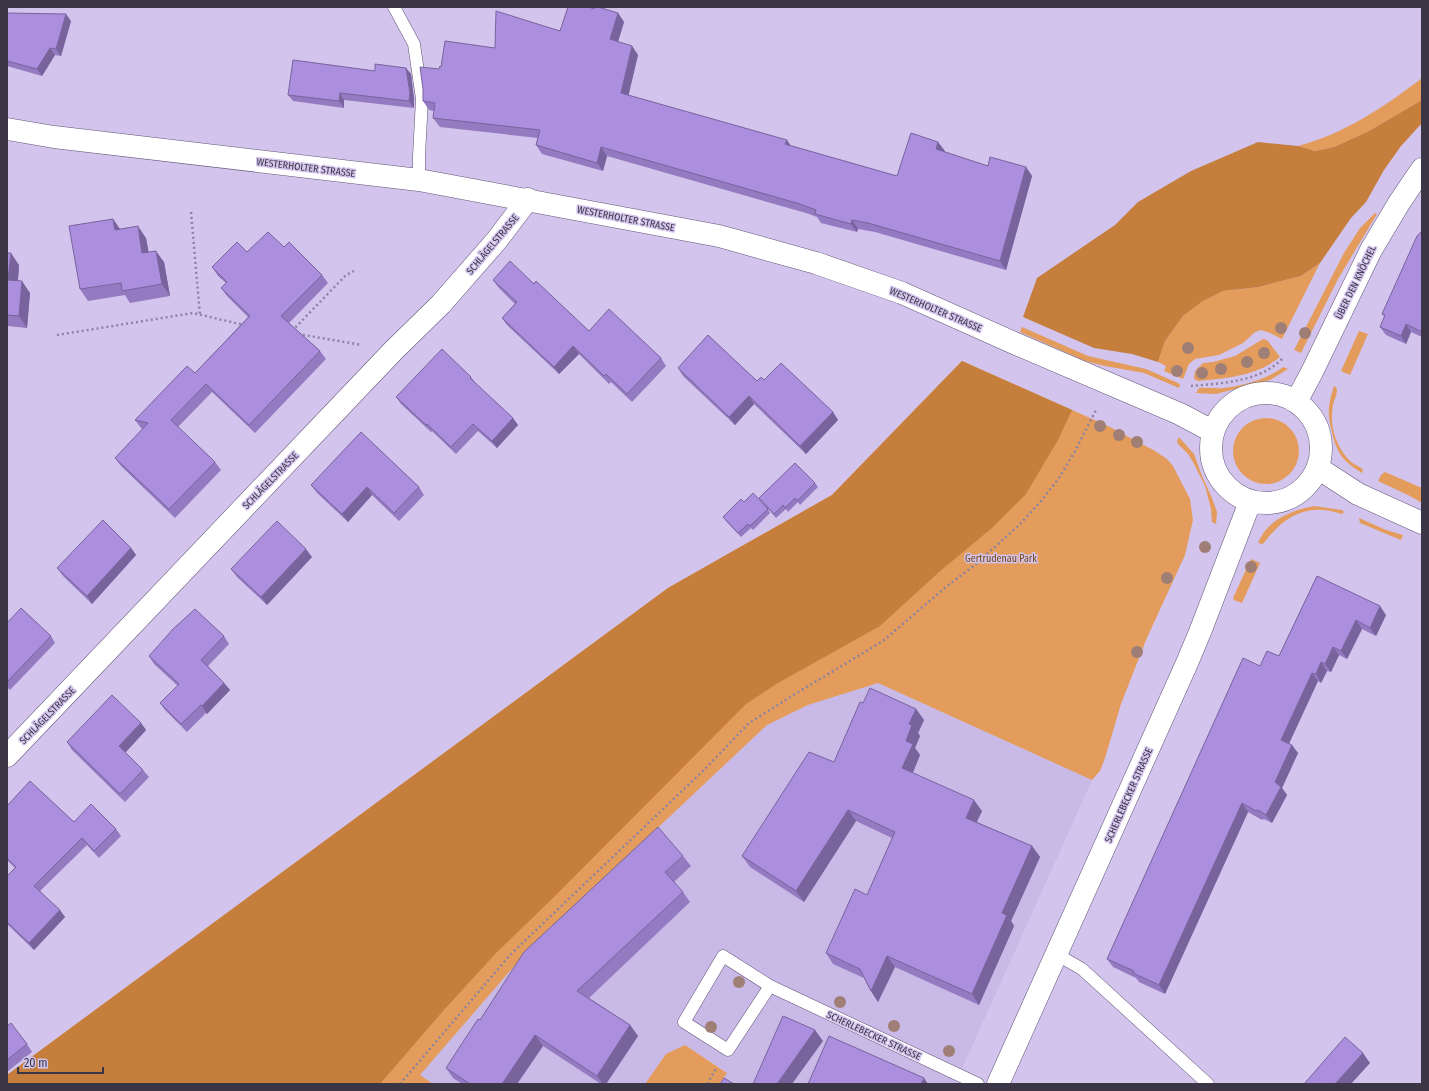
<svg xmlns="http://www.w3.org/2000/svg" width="1429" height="1091" font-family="'Fira Sans Condensed',sans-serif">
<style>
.built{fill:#c8b9e7}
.green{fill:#e49c5d}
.forest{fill:#c57e3c}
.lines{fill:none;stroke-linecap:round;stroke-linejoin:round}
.service-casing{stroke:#615577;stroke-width:13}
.minor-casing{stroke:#615577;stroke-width:23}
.tertiary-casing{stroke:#615577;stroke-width:23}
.path{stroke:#8c83a0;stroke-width:2.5;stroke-dasharray:2 3;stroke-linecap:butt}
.service{stroke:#fff;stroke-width:12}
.minor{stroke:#fff;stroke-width:22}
.tertiary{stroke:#fff;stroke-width:22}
.tree{fill:#9f7e76}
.wall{fill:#947ac0}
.shaded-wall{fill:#78639c}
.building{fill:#ac8edf;stroke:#78639c}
.labels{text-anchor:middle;stroke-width:3;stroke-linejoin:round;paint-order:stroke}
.street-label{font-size:10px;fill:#3b3646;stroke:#d2c4ec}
.park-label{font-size:10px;fill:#754515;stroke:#d2c4ec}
</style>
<rect width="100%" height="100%" fill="#d2c4ec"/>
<path class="built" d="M878,683L1092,780L955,1084H719L727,1072L685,1045L666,1054L645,1084H433L420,1075L530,948L767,725L808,705Z"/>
<path class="green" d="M1422,78V100L1369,131L1334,147L1315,151L1298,146C1344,134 1384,107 1422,78Z
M1375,213L1377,214L1338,279L1301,353L1294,350L1344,253L1360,228Z
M1320,263L1282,339L1270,333L1261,330L1255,332L1243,343L1219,355L1195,359L1189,364L1183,379L1164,371L1166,366L1158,362L1165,341L1183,316L1203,301L1223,291L1259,287L1301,276Z
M1022,327L1088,356L1146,369L1180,384L1179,388L1144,373L1105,366L1085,361L1020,332Z
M1359,331L1368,334L1350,375L1341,371Z
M1263,339L1267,340L1280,357C1256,376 1228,378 1198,381L1194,379L1195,371L1203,363L1213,362L1235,356Z
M962,361L1108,426L1155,451L1167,459L1173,466L1190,499L1193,520L1185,555L1146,640L1121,704L1105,758L1100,771L1092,780L878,683L808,705L767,725L530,948L420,1075L433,1084H7V1075L668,588L832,495Z
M1283,367L1288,369L1270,380L1216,394L1196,393L1199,388C1207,387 1216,389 1224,388C1243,386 1268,379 1283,367Z
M1334,386L1336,387C1339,393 1334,399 1333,405C1332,410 1332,416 1332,421C1333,436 1340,451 1350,461C1354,465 1360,466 1363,470L1362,473C1343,461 1337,454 1332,432C1327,414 1328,405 1334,386Z
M1233 451a33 33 0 1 1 66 0a33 33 0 1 1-66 0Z
M1179,437L1194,454L1202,476L1212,498L1217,512L1216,524L1212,522L1211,509L1205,486L1193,462L1188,454L1178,444L1177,441Z
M1385,472L1422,488V503L1410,496L1378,481L1381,475Z
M1314,506L1342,510L1344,512L1342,514C1307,502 1284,516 1263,544L1258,543C1267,520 1292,510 1314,506Z
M1359,518L1386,530L1403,535L1401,540L1360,523Z
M1251,559L1260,563L1242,603L1234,600L1233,598Z
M685,1045L727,1073L719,1084H645L666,1054Z"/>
<path class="forest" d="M1422,100V123L1401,146L1384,170L1366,202L1351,218L1320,263L1301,276L1259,287L1223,291L1203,301L1183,316L1165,341L1158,362L1132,354L1094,348L1023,317L1037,278L1115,225L1138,202L1191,171L1258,142L1298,146L1315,151L1334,147L1369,131Z
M962,361L1072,410L1058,440L1026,494L992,528L939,572L880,626L778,683L746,704L554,897L497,952L443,1011L380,1084H7V1075L668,588L832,495Z"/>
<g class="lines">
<defs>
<path id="service" d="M394,7L414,44L422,99L419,156V180
M1056,954L1082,969L1208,1084
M770,986L728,1050L684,1022L723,956L770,986L978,1084"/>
<path id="minor" d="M7,756L394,350L441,304L497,240L528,199"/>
<path id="tertiary" d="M7,129L54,137L419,180L719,236L816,263L902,293L1014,343L1180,414L1212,431
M1211 448a55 55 0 1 1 110 0a55 55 0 1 1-110 0Z
M1297,400L1312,372L1371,250L1399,203L1422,169
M1318,468L1358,494L1422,523
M998,1084L1187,663L1200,632L1250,502"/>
</defs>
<use href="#service" class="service-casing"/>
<use href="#minor" class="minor-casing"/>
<use href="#tertiary" class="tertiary-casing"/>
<path class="path" d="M191,212L200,316
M292,331L346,275L354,271
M298,334L362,345
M57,335L193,313L244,325
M1191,386C1223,383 1259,382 1282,359
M400,1084L510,955L706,768L749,723L795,694L883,641L946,587L976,564L1019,525L1041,501L1059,478L1074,453L1096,410
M707,1084L717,1067"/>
<use href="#service" class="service"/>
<use href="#minor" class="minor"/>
<use href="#tertiary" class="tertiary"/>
</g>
<g class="tree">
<circle cx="1281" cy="328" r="6"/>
<circle cx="1305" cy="333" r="6"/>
<circle cx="1188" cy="348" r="6"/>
<circle cx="1264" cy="353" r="6"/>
<circle cx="1247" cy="362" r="6"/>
<circle cx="1221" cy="369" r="6"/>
<circle cx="1177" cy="371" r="6"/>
<circle cx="1202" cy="373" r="6"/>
<circle cx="1100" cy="426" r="6"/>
<circle cx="1119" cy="435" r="6"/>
<circle cx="1137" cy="442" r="6"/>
<circle cx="1205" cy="547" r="6"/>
<circle cx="1251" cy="567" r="6"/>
<circle cx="1167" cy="578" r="6"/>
<circle cx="1137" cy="652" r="6"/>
<circle cx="739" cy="982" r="6"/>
<circle cx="840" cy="1002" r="6"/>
<circle cx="894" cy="1026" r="6"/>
<circle cx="711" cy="1027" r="6"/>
<circle cx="949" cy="1051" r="6"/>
</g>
<path class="wall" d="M594,9L618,13L624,22L618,42L632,46L638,55L628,95L791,146L897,176L938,142L944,152L988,166L1026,167L1032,176L1006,270L875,232L858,229L857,232L821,223L817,217L806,213L607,156L603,171L542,154L536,145L538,138L440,127L433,118L434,111L429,110L423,101L439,69L441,67L495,48L560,31Z
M7,13L71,21L61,56L55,55L42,76L7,66Z
M375,71L411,74L414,99V108L344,100V108L293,101L288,95Z
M113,219L120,229L146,238L148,252L164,262L170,296L130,303L125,295L88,301L80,289Z
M1422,231V337L1411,332L1406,344L1386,335L1380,327L1385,317L1382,314Z
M284,247L322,275L328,283L289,323L320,351L326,359L255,433L212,392L178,427L215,462L221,470L175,518L121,466L115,458L143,429L141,428L135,420L195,373L248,317L227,296L221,288L226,283L218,276L212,267L247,252Z
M7,253L19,265L18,281L30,293L27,328L7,326Z
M493,280L534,284L589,331L661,358L666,366L632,402L611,382L609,384L579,354L559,374L507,325L502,318L515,304L498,287Z
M678,368L757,381L764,380L833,412L838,420L806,454L754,404L735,425L683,376Z
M471,377L476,384L518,425L497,448L478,431L456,454L432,431L431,432L401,404L396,397Z
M815,483L818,487L800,505L798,502L788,512L786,509L776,518L759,498Z
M311,485L419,487L424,495L399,521L372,495L348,522L317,493Z
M744,502L768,509L770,513L753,530L751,528L741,537L726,521L723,517Z
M131,548L136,555L92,604L63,576L57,568Z
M312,557L267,605L237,577L231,569Z
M1317,576L1386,615L1376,636L1362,629L1347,659L1339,655L1331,672L1327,671L1321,683L1318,681L1289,743L1298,753L1282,788L1287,795L1272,823L1264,819L1262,820L1248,812L1165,994L1139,982L1136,978L1113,967L1107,959L1260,666L1279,656Z
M7,623L51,636L55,643L10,690L7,687Z
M224,636L229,644L208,666L224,683L230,690L207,714L206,713L187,732L165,710L160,703L178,686L154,664L149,656Z
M863,703L916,709L924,720L918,733L920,736L915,748L920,755L913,773L982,811L977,822L1032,846L1040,857L1011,921L1014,926L979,1005L895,967L878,1002L871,991L864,978L833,964L826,953L867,895L892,838L856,821L804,902L750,867L742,856L834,762Z
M141,723L146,730L125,753L143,770L149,777L125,802L72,750L67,742Z
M7,806L74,822L116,829L121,836L99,858L87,845L40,891L65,917L34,950L7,924V876L15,868L7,860Z
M683,856L691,866L674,882L683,892L690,902L589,998L630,1025L638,1036L606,1084H601L543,1046L517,1084H462L453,1078L446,1068Z
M7,1026L27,1044L32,1052L7,1072Z"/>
<path class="shaded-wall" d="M618,13L624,22L616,48L610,39Z
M66,14L71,21L61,56L56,49Z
M632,46L638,55L627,102L621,93Z
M50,48L55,55L42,76L37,69Z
M406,68L411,74L414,99V108L409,101Z
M340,93L344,100V108L339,101Z
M787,140L793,149L785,144Z
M938,142L945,151L943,158L936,149Z
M601,147L607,156L603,171L597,163Z
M1026,167L1032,176L1006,270L1000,261Z
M113,219L121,231L115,230Z
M852,220L858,229L857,232L851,224Z
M138,226L146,238L151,264L142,253Z
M156,251L164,262L170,296L162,284Z
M11,253L19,265L17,292L8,280Z
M22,281L30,293L27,328L19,316Z
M1406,324L1411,332L1406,344L1401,336Z
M573,346L579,354L559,374L554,367Z
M749,396L754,404L735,425L729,417Z
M833,412L838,420L806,454L800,446Z
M513,418L518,425L497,448L492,441Z
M367,487L372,495L348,522L342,514Z
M131,548L136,555L92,604L87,596Z
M306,549L312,557L267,605L261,597Z
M1380,606L1386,615L1376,636L1370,628Z
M1356,620L1362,629L1347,659L1341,651Z
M1333,647L1339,655L1331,672L1325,664Z
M1321,662L1327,671L1321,683L1316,674Z
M1312,673L1318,681L1287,748L1281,740Z
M224,683L230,690L207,714L202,706Z
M916,709L924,720L918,733L920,736L915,748L920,755L910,779L902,768L906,741L909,724Z
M141,723L146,730L124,754L119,746Z
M1292,745L1298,753L1282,788L1287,795L1272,823L1266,815L1275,782Z
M974,800L982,811L973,829L966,818Z
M1242,803L1248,812L1165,994L1159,985Z
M848,810L856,821L804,902L796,891Z
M1032,846L1040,857L1011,921L1014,926L979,1005L972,994L1002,913Z
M60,910L65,917L34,950L29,943Z
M887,956L895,967L878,1002L871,991Z
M630,1025L638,1036L606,1084H603L597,1076Z
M815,1030L823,1041L792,1084H777Z
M535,1035L543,1046L517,1084H502Z
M1363,1053L1370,1063L1351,1084H1335Z
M924,1078L928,1084H921Z"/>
<path class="building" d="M568,7H589L594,9V7H598L618,13L610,39L632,46L621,93L787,140L785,144L897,176L911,133L938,142L936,149L988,166L990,157L1026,167L1000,261L868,223L852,220L851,224L815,214L816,210L800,204L601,147L597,163L536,145L540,130L433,118L435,103L423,101V89L420,67L439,69L440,66L441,67L445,41L495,48L496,11L560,31Z
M7,13L66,14L56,49L50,48L37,69L7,61Z
M293,60L375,71V64L406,68L410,93L409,101L340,93L339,101L288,95Z
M113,219L115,230L138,226L142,253L156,251L162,284L122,291L121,283L80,289L69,226Z
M1422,231V332L1406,324L1401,336L1380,327L1385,315L1382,314L1417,236Z
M268,232L284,247L289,242L322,275L281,316L320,351L249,425L206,384L171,420L215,462L169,509L115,458L148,423L135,420L187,366L195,373L250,316L221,288L227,282L212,267L237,242L247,252Z
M7,253H11L8,280L22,281L19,316L7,315Z
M510,261L534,284L536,281L589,331L609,309L661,358L627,394L606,374L604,376L573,346L554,367L502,318L517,302L493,280Z
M708,335L757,381L761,377L764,380L781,363L833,412L800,446L749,396L729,417L678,368Z
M442,349L471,377L470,378L513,418L492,441L473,424L451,447L427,424L426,425L396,397Z
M361,432L419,487L394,513L367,487L342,514L311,485Z
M795,463L815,483L797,501L795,498L785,508L783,505L774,514L759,498Z
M753,493L768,509L750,526L748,524L738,533L723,517L741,499L744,502Z
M103,520L131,548L87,596L57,568Z
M277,521L306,549L261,597L231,569Z
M1317,576L1380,606L1370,628L1356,620L1341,651L1333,647L1325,664L1321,662L1316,674L1312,673L1281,740L1292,745L1275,782L1281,787L1266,815L1258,810L1256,811L1242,803L1159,985L1133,973L1134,971L1107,959L1243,658L1260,666L1267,651L1279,656Z
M21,608L51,636L7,682V623Z
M195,609L224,636L201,660L224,683L202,706L201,705L181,724L160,703L179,684L149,656L173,629Z
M870,688L916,709L909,724L912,725L906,741L913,744L902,768L974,800L966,818L1032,846L1002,913L1007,915L972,994L887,956L871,991L860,969L826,953L855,889L867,895L895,832L848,810L796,891L742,856L809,752L834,762L860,702L863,703Z
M112,695L141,723L119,746L143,770L120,794L67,742Z
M30,781L74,822L91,804L116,829L94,851L82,838L34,886L60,910L29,943L7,922V876L16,867L7,858V806Z
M658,827L683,856L665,872L683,892L577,991L630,1025L597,1076L535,1035L502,1084H470L446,1068L478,1019L480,1020L524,952Z
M783,1016L815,1030L777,1084H753Z
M11,1023L27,1044L7,1060V1026Z
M829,1036L924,1078L921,1084H808Z
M1345,1037L1363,1053L1335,1084H1304Z
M724,1078L734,1084H720Z"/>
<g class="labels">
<g class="street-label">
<text transform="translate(306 167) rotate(7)" y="4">WESTERHOLTER STRASSE</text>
<text transform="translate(626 218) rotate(11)" y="4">WESTERHOLTER STRASSE</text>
<text transform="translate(492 244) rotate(-50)" y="4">SCHLÄGELSTRASSE</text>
<text transform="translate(1355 282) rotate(-64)" y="4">ÜBER DEN KNÖCHEL</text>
<text transform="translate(936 309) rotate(23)" y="4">WESTERHOLTER STRASSE</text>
<text transform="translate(270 480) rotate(-46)" y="4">SCHLÄGELSTRASSE</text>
<text transform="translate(47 715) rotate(-46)" y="4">SCHLÄGELSTRASSE</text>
<text transform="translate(1128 795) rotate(-66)" y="4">SCHERLEBECKER STRASSE</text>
<text transform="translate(874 1035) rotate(25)" y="4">SCHERLEBECKER STRASSE</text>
</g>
<g class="park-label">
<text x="1001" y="562">Gertrudenau Park</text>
</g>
</g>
<rect width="1429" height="1091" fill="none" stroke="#3b3646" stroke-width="16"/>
<path d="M18 1067v6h85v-6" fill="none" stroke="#3b3646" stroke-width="2"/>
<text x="24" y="1067" font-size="12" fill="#3b3646" stroke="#d2c4ec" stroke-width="3" paint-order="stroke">20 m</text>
</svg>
